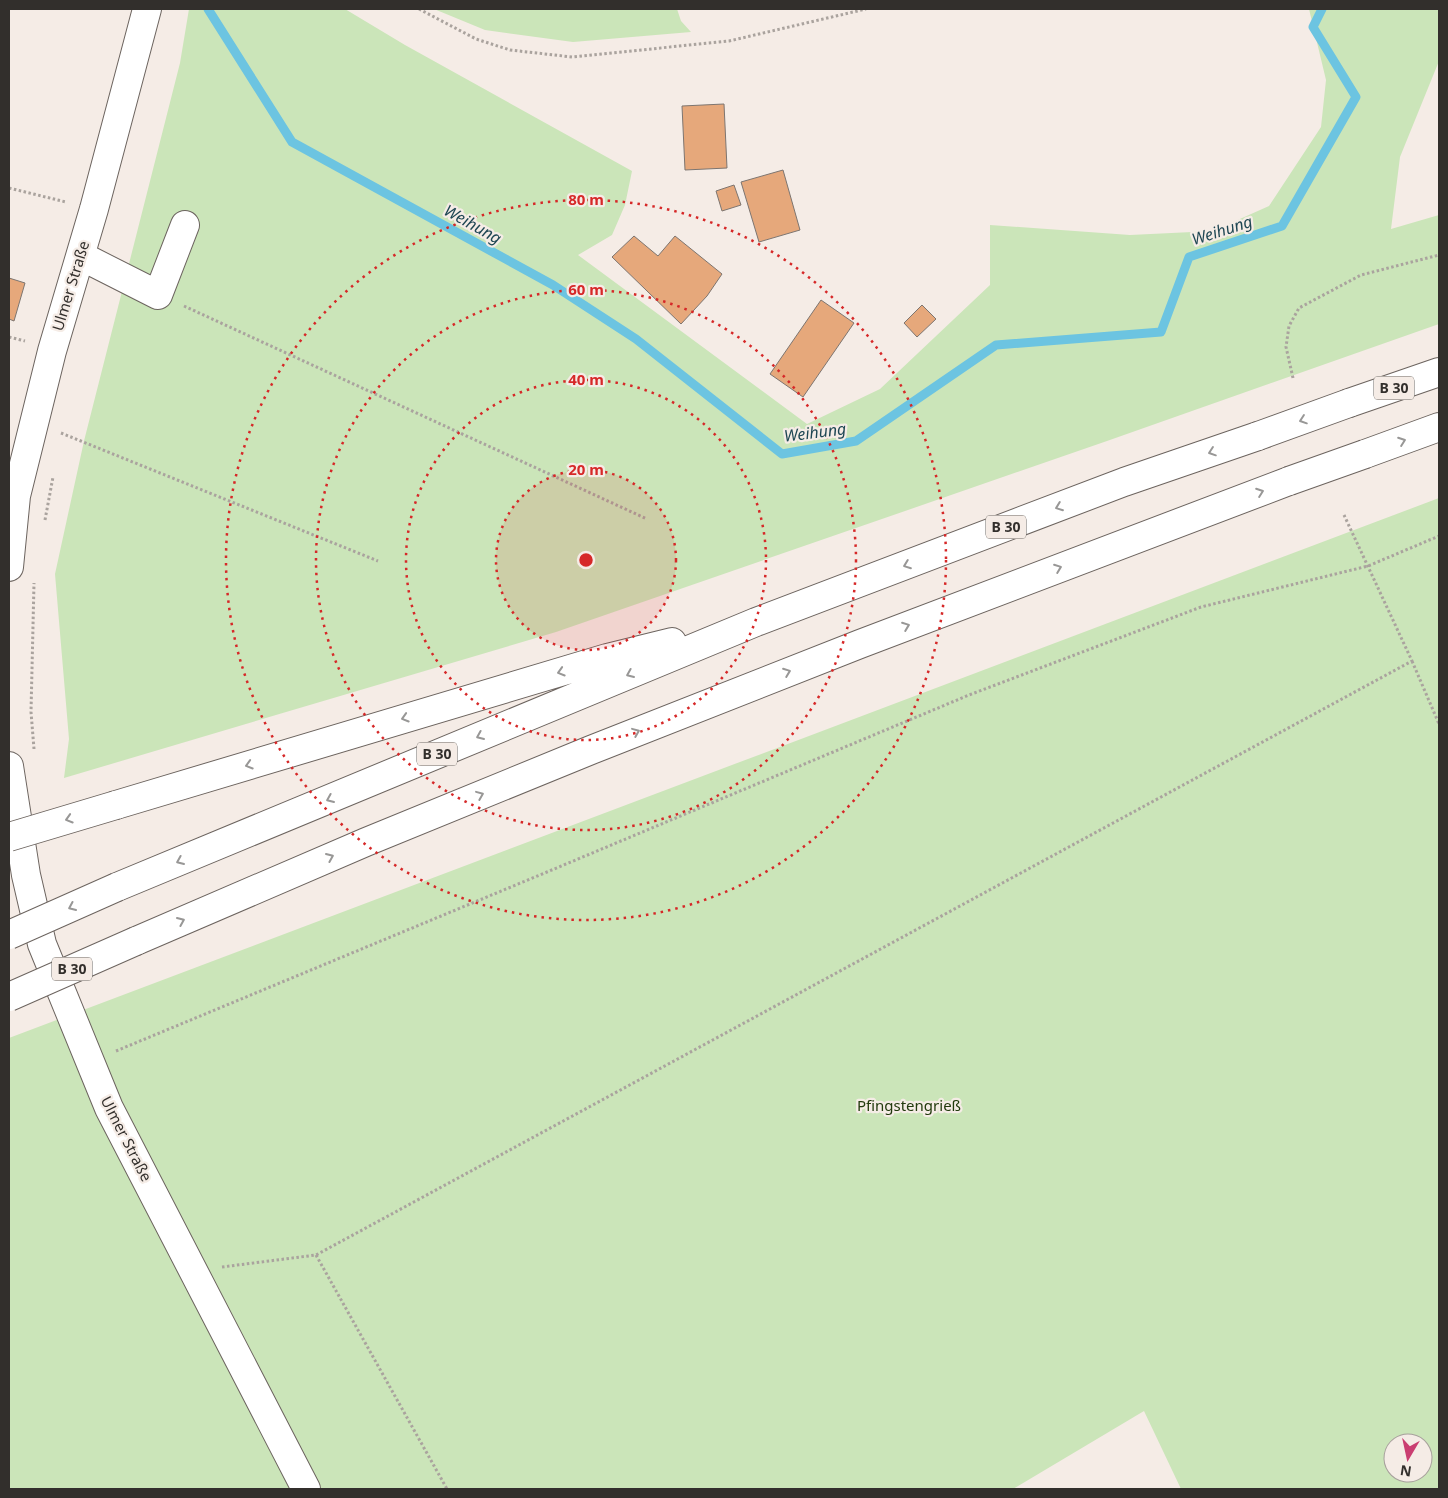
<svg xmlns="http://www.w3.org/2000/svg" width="1448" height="1498" font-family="'Noto Sans',sans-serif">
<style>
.green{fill:#cbe5b9;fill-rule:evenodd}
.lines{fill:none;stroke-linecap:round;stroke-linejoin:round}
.stream{stroke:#6cc4e1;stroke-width:9}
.building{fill:#e6a87b;stroke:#7d7570}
.minor-casing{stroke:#6c645f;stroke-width:30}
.major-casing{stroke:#6c645f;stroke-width:30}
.highway-casing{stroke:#6c645f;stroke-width:30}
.path{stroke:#aaa39e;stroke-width:3;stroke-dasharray:2.5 2.5;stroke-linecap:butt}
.minor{stroke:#fff;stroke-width:28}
.major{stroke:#fff;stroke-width:28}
.highway{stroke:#fff;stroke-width:28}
.highway-bridge-casing{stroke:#6c645f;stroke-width:30;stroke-linecap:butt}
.highway-bridge{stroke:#fff;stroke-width:28}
.oneway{stroke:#989796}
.ring{fill:none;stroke:#d62828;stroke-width:2.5;stroke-dasharray:2.5 5}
.labels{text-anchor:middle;stroke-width:4.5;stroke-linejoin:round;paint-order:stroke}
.shield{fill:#f5ece6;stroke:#6c6864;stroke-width:1}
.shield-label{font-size:14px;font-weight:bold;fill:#322f2c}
.street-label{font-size:15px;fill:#322f2c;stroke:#f5ece6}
.park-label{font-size:15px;fill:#223a0d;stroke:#f5ece6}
.water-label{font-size:16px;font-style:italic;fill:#1e4653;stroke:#f5ece6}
.centre{fill:#d62828;stroke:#f5ece6;stroke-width:2.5}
.ring-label{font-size:15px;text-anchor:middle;font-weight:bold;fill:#d62828;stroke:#f5ece6;stroke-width:4.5;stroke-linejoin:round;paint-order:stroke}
</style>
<rect width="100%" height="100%" fill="#f5ece6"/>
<path class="green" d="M189,9H345L405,45L632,171L625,205L612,235L578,255L807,424L880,389L990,285V225L1130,235L1213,231L1269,206L1321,127L1326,80L1309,9H1439V61L1400,157L1391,229L1439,215V324L1107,441L556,632L64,778L69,739L55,574L84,441L180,63Z
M434,9H677L681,21L691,32L573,42L485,30Z
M1439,498V1489H1181L1144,1411L1013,1489H9V1038ZM1393,1443H1423V1473H1393Z"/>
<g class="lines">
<path class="stream" d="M208,9L292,142L553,285L636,339L782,454L856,441L996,345L1161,332L1189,257L1282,226L1356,97L1313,27L1322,9"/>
</g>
<path class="building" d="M724,104L727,168L685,170L682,106Z
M783,170L800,230L759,242L741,182Z
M734,185L741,205L722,211L716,191Z
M634,236L658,256L675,236L722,274L707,296L681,324L612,257Z
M9,278L25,283L14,321L9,319Z
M821,300L854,323L803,397L770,374Z
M922,305L936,319L917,337L904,323Z"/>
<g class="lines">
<defs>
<path id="minor" d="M81,256L158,295L185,225"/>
<path id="major" d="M9,567L16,496L52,351L94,209L147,9
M9,766L26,875L42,944L109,1108L306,1489"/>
<path id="highway" d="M1349,403L1439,372
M1365,454L1439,427
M116,805L607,658L672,642
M117,887L756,622L1124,482L1258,436
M136,941L366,842L591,750L860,644L1289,481"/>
</defs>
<use href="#minor" class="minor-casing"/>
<use href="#major" class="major-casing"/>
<use href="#highway" class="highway-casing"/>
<path class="path" d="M419,9L476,39L510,50L572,57L729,41L866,9
M9,188L66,202
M184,306L647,519
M9,337L25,341
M1293,378L1286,347L1289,326L1299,308L1361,275L1439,255
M61,433L378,561
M45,520L53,477
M1412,661L1439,724
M34,749L31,712L34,583
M116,1051L547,872L969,695L1201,607L1368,566L1439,536
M316,1255L447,1489
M222,1267L316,1255L1412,661L1344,515"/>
<use href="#minor" class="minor"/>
<use href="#major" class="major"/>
<use href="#highway" class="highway"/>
<defs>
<path id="highway-bridge" d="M1258,436L1349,403
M1289,481L1365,454
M9,837L116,805
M9,935L117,887
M9,997L136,941"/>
</defs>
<use href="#highway-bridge" class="highway-bridge-casing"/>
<use href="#highway-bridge" class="highway-bridge"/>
</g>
<defs><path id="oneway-chevron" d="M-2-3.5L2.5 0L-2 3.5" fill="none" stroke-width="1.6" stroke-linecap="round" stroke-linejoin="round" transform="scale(1.25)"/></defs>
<g class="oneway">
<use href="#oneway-chevron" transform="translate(1303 420) rotate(161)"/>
<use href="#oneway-chevron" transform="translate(1402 441) rotate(-20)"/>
<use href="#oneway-chevron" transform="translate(1212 452) rotate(161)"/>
<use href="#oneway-chevron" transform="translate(1260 492) rotate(-20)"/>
<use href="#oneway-chevron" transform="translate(1059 507) rotate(159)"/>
<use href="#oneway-chevron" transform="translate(907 565) rotate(159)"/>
<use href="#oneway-chevron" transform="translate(1058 568) rotate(-21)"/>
<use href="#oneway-chevron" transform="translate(906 626) rotate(-21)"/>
<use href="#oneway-chevron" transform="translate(561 672) rotate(163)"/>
<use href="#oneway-chevron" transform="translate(787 672) rotate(-21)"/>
<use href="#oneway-chevron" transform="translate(630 674) rotate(157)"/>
<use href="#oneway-chevron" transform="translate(405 718) rotate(163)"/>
<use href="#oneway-chevron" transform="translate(636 732) rotate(-22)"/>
<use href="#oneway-chevron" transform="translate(480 736) rotate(157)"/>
<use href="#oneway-chevron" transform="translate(249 765) rotate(163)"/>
<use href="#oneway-chevron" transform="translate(480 795) rotate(-22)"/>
<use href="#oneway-chevron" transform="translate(330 799) rotate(157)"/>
<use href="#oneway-chevron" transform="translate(69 819) rotate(163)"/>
<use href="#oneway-chevron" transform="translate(330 857) rotate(-23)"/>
<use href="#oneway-chevron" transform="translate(180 861) rotate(157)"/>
<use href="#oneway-chevron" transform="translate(72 907) rotate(156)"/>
<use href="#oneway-chevron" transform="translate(181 921) rotate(-23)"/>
</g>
<circle cx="586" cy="560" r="90" fill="#d62828" fill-opacity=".12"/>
<g class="ring">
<circle cx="586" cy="560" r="90"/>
<circle cx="586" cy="560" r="180"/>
<circle cx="586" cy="560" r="270"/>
<circle cx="586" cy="560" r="360"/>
</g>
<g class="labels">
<g class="shield">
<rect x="1374" y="376.5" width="40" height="23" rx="4"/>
<rect x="986" y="515.5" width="40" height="23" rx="4"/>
<rect x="417" y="742.5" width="40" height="23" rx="4"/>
<rect x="52" y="957.5" width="40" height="23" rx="4"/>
</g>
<g class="shield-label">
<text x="1394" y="393">B 30</text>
<text x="1006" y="532">B 30</text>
<text x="437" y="759">B 30</text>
<text x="72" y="974">B 30</text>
</g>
<g class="street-label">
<text transform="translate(71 286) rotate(-73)" y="5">Ulmer Straße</text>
<text transform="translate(126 1139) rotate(63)" y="5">Ulmer Straße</text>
</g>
<g class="park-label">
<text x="909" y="1111">Pfingstengrieß</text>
</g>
<g class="water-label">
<text transform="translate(473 224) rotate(29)" y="6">Weihung</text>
<text transform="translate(1222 230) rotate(-18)" y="6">Weihung</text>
<text transform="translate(815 432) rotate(-7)" y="6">Weihung</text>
</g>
</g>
<circle cx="586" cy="560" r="8" class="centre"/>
<g class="ring-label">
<text x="586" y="205">80 m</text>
<text x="586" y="295">60 m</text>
<text x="586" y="385">40 m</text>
<text x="586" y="475">20 m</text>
</g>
<rect width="1448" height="1498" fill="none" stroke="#322f2c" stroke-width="20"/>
<g transform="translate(1408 1458) rotate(189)"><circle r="24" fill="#f5ece6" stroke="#a7a09c"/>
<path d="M0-4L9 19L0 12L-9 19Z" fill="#ca3e71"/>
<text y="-8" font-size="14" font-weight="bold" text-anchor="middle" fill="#322f2c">N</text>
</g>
</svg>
